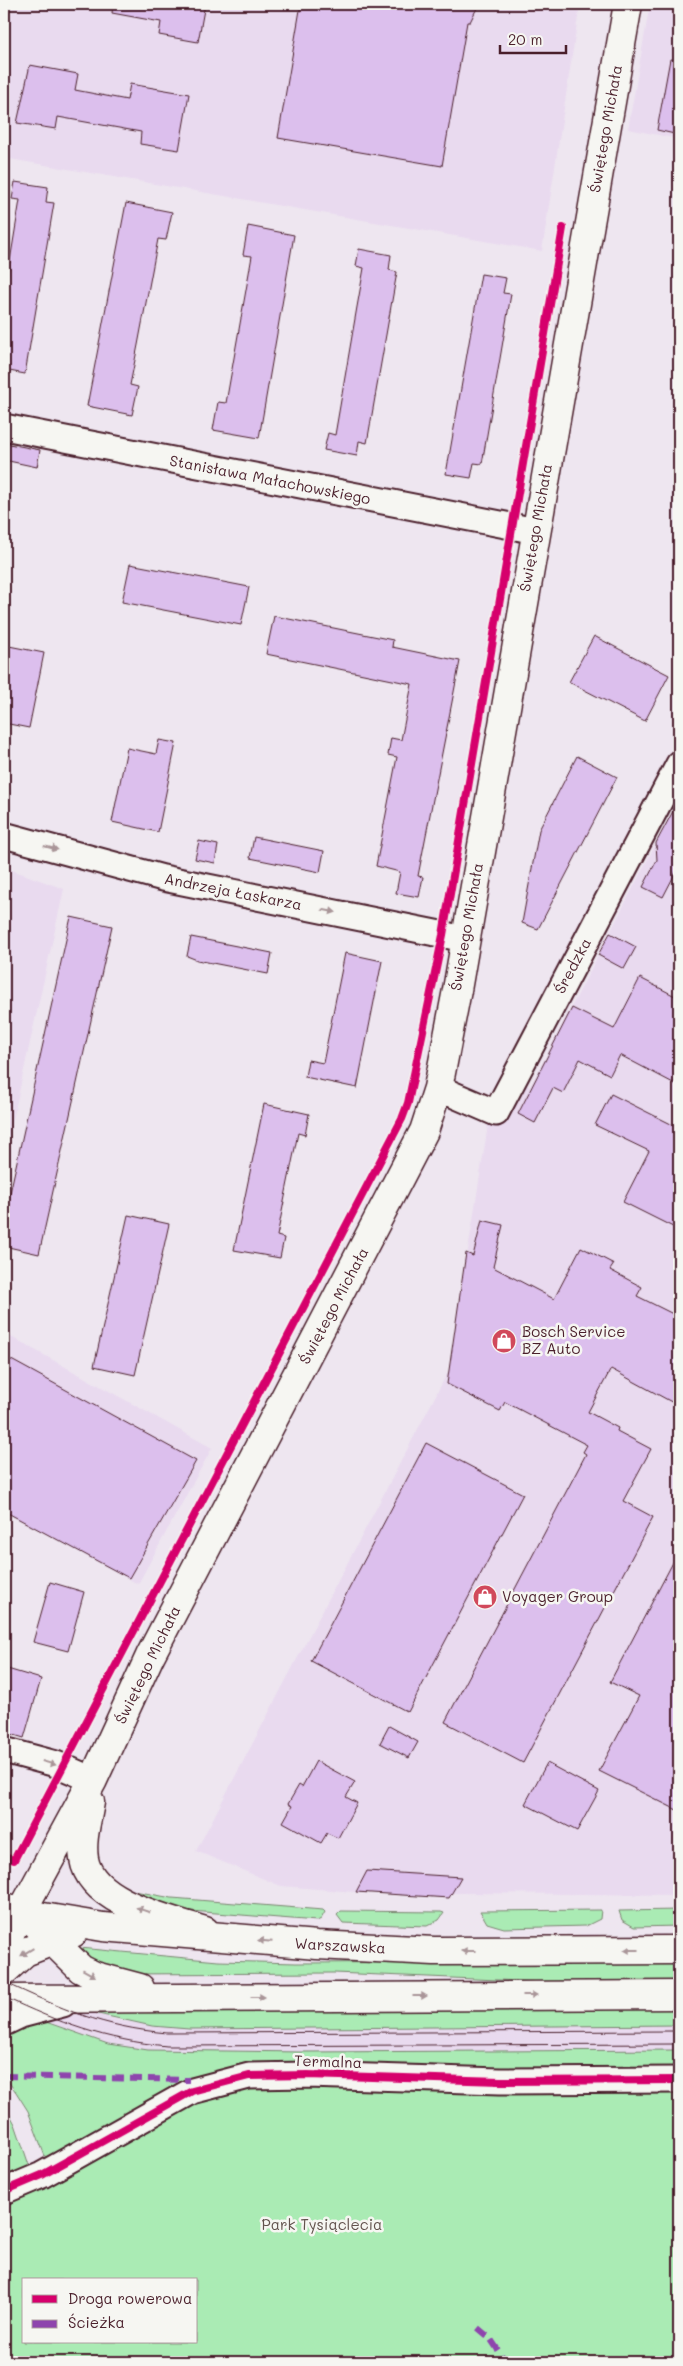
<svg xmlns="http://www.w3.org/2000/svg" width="683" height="2366" font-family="Mali,sans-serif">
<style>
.built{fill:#e9daef}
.green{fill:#aaebb4;stroke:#7a8570;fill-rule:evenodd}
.building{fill:#dcbfed;stroke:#4a1f2b}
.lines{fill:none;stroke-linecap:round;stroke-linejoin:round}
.minor-casing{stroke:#4a1f2b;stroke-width:29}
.tertiary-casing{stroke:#4a1f2b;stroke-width:31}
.secondary-casing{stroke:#4a1f2b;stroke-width:31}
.minor{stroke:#f6f6f2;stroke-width:25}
.tertiary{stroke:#f6f6f2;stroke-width:28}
.secondary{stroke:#f6f6f2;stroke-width:28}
.tram{stroke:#4a1f2b;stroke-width:1}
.quiet{stroke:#8e44ad;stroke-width:6;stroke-dasharray:12 6;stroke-linecap:butt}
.cycleway-casing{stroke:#f6f6f2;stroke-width:11}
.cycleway{stroke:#d6006c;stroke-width:8}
.oneway{fill:#a99598}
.labels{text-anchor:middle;stroke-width:5;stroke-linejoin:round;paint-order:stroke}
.street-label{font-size:15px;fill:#4a1f2b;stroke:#f6f6f2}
.poi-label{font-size:15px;fill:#4a1f2b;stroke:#f6f6f2;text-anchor:start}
.park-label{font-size:15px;fill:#62524d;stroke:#f6f6f2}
</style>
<rect width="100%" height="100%" fill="#eee6f0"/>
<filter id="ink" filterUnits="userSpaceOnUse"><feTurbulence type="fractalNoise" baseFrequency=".02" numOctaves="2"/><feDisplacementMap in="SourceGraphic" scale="10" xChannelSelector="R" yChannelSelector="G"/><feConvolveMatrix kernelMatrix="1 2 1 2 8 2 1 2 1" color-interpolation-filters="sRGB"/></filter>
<g filter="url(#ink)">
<path class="built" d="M4,4H580L542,251L4,158Z
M650,4H679V139L628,129Z
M679,799V1895L355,1892L281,1886L196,1851L449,1370L488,1125L513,1078L530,1087Z
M4,867L64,889L4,1160Z
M4,1333L212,1448L138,1584L4,1511Z
M89,2012L120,2021L189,2029L679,2025V2050L303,2052L148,2050L108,2044L44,2021Z"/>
<path class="green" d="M129,1890L172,1898L323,1910L325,1912L321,1919L317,1921L191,1911L169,1907Z
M601,1910L600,1919L586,1926L504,1928L487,1923L480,1911Z
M679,1910V1926L634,1927L622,1920L619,1911Z
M341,1911L441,1912L444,1913L439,1920L427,1926L343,1923L337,1915Z
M80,1948L218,1961L296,1963L679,1961V1982L569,1983L334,1973L118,1974L74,1950Z
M679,2006V2025L189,2029L152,2026L89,2012Z
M43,2021L108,2044L148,2050L303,2052L679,2050V2068H404L279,2062L247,2064L189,2080L46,2159L28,2111L16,2092L4,2076V2032Z
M278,2086L404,2091H679V2362H4V2203L24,2197L46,2186L198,2102L250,2088ZM24,2280H196V2342H24Z
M4,2104L15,2124L30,2168L4,2179Z"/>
<path class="building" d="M113,4H205L198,42L159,35L161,22L112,13Z
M301,4H479L470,22H467L442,166L278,138Z
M670,59L679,60V135L657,130Z
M30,65L78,74L75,90L127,100L130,84L189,94L179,150L140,144L141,132L58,117L56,129L17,123Z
M15,182L48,187L46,202L54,203L25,374L4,370V298L20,200L12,199Z
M126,203L172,212L166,240L158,239L138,345L130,385L138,387L132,415L87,406Z
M248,226L294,235L259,438L213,430L218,402L226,403L252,256L243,255Z
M359,249L391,255L389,270L397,272L367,443L359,441L357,456L324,450L328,433L335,435L357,307L364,268L356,266Z
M481,274L506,278L503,293L511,294L482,464L474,463L471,478L446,474Z
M4,443L40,450L37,467L4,460Z
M130,564L249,587L241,625L122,602Z
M274,616L393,640L392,647L460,661L418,876L423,877L419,897L396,893L400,872L376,866L397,757L388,755L391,738L401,740L412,684L266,654Z
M594,636L669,675L645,721L569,682Z
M4,645L44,653L29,728L4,723Z
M159,740L176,743L158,832L112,822L127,748L156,754Z
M577,756L617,777L538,929L522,923L539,830Z
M679,800V866L663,897L643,887L657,860L656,843Z
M254,837L324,851L320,872L250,858Z
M199,841L218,845L215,863L195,859Z
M71,917L112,926L39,1254L4,1246V1220Z
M610,933L636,947L624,969L598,955Z
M191,937L272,953L268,974L197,960L187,956Z
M345,953L382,961L357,1088L305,1077L308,1060L323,1063Z
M640,978L679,998V1086L620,1055L610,1075L580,1059L563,1093L553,1088L535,1123L518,1114L572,1008L614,1029Z
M611,1094L679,1128V1230L623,1202L649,1151L595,1125Z
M264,1104L309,1114L305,1135L298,1133L277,1236L284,1238L280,1258L234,1250Z
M128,1215L169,1224L135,1375L94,1366Z
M482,1220L503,1225L493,1267L554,1299L581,1247L614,1264L610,1270L642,1287L637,1296L679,1317V1406L611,1369L588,1412L618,1428L617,1431L651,1449L623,1501L653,1517L523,1763L445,1722L586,1454L583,1452L587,1445L505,1402L500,1411L447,1384L466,1253L473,1256Z
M4,1356L196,1461L129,1578L4,1511Z
M426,1443L523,1494L408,1712L311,1661Z
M679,1551V1811L599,1771L639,1696L610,1682Z
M50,1582L84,1592L68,1651L33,1642Z
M4,1668L41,1679L24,1738L4,1732Z
M389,1726L418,1742L409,1758L380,1743Z
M316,1761L355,1782L346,1797L357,1803L338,1838L327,1833L321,1843L283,1822L292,1806L288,1804L299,1785L302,1787Z
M547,1763L599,1791L577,1831L525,1804Z
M367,1871L461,1877L449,1898L356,1892Z"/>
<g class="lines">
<defs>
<path id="minor" d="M4,427L536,531
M4,835L163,878L465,939
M438,1088L496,1113L679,764
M4,1750L56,1764L93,1780
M4,2023L21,2015L63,2004
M4,2191L42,2175L192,2091L249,2076L308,2075L500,2081L679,2080"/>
<path id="tertiary" d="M90,1802C87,1821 81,1840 84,1859C91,1903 169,1919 205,1931
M4,1944L93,1780L150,1656L424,1131L438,1088L457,990L628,4
M4,1971L25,1952L73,1933"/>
<path id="secondary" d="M4,1907L43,1917L103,1927L317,1945L434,1951L679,1950
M24,1913L81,1969L95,1976L140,1988
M4,1999L679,1995"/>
</defs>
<use href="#minor" class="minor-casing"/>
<use href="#tertiary" class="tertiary-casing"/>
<use href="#secondary" class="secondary-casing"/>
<use href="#minor" class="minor"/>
<use href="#tertiary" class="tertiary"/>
<use href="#secondary" class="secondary"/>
<path class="tram" d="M4,1982C62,2009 102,2027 167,2033L679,2031
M4,1997C60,2023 104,2040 167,2046L679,2044"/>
<path class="quiet" d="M4,2076L189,2080
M478,2328L490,2338L506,2362"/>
<defs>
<path id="cycleway" d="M4,1857L14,1860L402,1119L408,1103L443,935L563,228
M4,2191L42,2175L192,2091L249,2076L308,2075L500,2081L679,2080"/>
</defs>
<use href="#cycleway" class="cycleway-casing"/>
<use href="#cycleway" class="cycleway"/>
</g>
<defs><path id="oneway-solid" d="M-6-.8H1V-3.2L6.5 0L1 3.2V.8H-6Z" transform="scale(1.25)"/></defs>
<g class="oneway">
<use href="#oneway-solid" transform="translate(51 848) rotate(15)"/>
<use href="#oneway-solid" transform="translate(329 911) rotate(11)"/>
<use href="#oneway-solid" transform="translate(49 1763) rotate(16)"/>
<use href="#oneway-solid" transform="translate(143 1910) rotate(-161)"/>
<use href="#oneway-solid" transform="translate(265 1941) rotate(-175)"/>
<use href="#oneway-solid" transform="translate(631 1950) rotate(180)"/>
<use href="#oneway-solid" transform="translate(468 1951) rotate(-180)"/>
<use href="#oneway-solid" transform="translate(27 1952) rotate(149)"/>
<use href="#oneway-solid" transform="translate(89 1973) rotate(29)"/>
<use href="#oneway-solid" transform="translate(530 1995)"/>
<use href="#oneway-solid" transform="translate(420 1996)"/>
<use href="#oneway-solid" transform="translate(258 1997)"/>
</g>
</g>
<defs>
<symbol id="shop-disc" viewBox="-11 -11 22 22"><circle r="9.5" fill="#d1495b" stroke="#f6f6f2"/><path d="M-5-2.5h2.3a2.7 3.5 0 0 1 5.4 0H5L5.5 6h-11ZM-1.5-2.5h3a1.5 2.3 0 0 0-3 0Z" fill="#fff"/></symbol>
</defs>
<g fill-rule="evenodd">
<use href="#shop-disc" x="490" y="1327" width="28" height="28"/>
<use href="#shop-disc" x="471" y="1583" width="28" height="28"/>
</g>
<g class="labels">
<g class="street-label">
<text transform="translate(606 129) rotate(-80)" y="5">Świętego Michała</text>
<text transform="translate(270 480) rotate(11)" y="5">Stanisława Małachowskiego</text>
<text transform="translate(536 528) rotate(-80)" y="5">Świętego Michała</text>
<text transform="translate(233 892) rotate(11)" y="5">Andrzeja Łaskarza</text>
<text transform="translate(467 927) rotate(-80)" y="5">Świętego Michała</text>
<text transform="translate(573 966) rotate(-62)" y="5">Średzka</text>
<text transform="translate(334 1306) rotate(-62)" y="5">Świętego Michała</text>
<text transform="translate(148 1665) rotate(-64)" y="5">Świętego Michała</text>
<text transform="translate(340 1946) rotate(3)" y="5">Warszawska</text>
<text transform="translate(328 2062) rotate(2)" y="5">Termalna</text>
</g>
<g class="poi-label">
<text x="522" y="1337">Bosch Service<tspan x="522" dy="17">BZ Auto</tspan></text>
<text x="502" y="1602">Voyager Group</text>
</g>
<g class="park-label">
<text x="322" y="2230">Park Tysiąclecia</text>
</g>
</g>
<rect width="683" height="2366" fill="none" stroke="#f6f6f2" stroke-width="20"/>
<rect x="10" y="10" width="663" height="2346" fill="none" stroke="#4a1f2b" stroke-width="2" filter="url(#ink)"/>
<rect x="22" y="2278" width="175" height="65" fill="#f6f6f2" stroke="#b1a0a2"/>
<rect x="32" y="2295" width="25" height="8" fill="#d6006c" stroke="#b1a0a2"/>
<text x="68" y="2304" font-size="15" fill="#4a1f2b">Droga rowerowa</text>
<rect x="32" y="2320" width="25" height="8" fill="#8e44ad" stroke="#b1a0a2"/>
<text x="68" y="2328" font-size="15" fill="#4a1f2b">Ścieżka</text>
<path d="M500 45v8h66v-8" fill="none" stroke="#4a1f2b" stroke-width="2.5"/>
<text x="508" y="45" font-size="15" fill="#4a1f2b" stroke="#f6f6f2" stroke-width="4" paint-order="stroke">20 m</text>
</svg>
